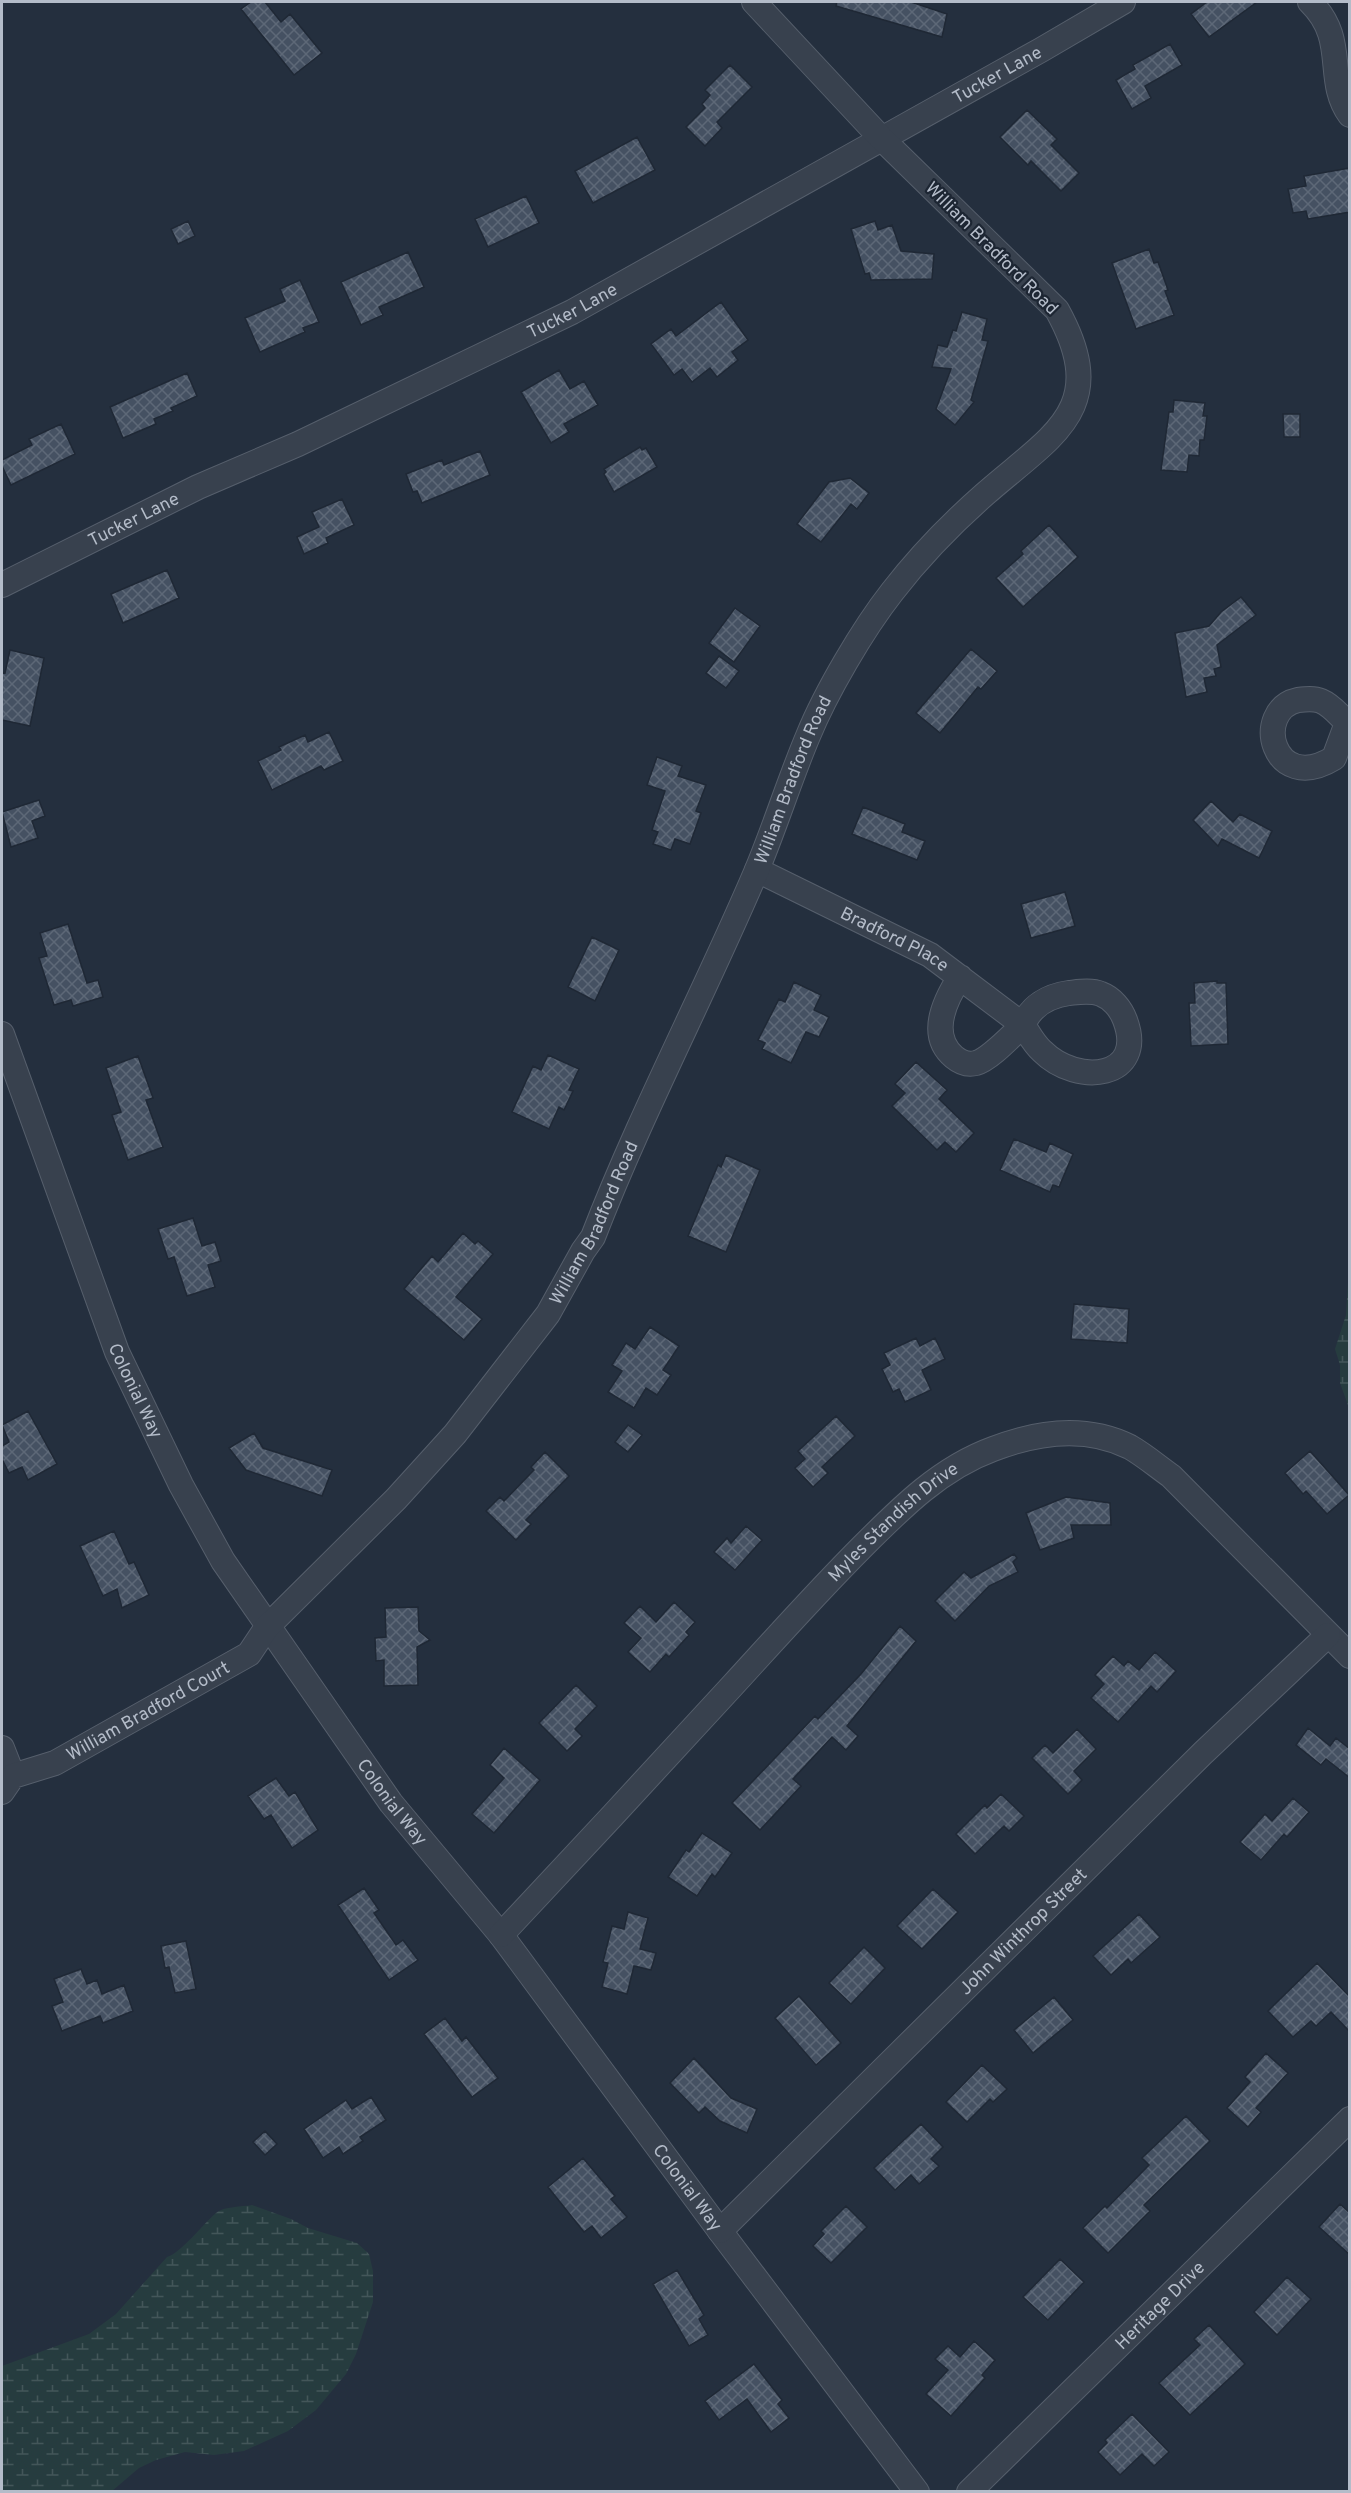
<svg xmlns="http://www.w3.org/2000/svg" width="1351" height="2493" font-family="Overpass,sans-serif">
<style>
.wetland{fill:url(#wetland-marsh)}
.building{fill:url(#building-cross-hatch);stroke:#1f2835;stroke-width:1.5}
.lines{fill:none;stroke-linecap:round;stroke-linejoin:round}
.street-casing{stroke:#565f6c;stroke-width:26}
.street{stroke:#38414e;stroke-width:24}
.labels{text-anchor:middle;stroke-width:4.5;stroke-linejoin:round;paint-order:stroke}
.street-label{font-size:18px;fill:#b4bcc9;stroke:#1d2633}
</style>
<defs>
<pattern id="wetland-marsh" width="20" height="14" patternUnits="userSpaceOnUse" patternTransform="scale(1.5)"><rect width="20" height="14" fill="#263c3f"/><path d="M1 5h8M5 5V1M11 12h8M15 12V8" fill="none" stroke="#435659"/></pattern>
<pattern id="building-cross-hatch" width="8" height="8" patternUnits="userSpaceOnUse" patternTransform="scale(1.5)"><rect width="8" height="8" fill="#455162"/><path d="M0 0l8 8M0 8l8-8" fill="none" stroke="#5d6877"/></pattern>
</defs>
<rect width="100%" height="100%" fill="#242f3e"/>
<path class="wetland" d="M1349,1266V1408L1340,1383V1365L1335,1349L1346,1315Z
M252,2205L291,2219L308,2228L357,2243L369,2254L373,2271V2302L356,2354L346,2374L316,2410L288,2431L244,2451L214,2455L185,2452L156,2460L139,2468L112,2491H2V2366L89,2334L116,2314L167,2257C181,2253 203,2224 216,2213C224,2206 242,2207 252,2205Z"/>
<path class="building" d="M251,2H265L281,22L290,14L322,53L294,75L241,9Z
M837,2H911L947,14L942,37L836,6Z
M1207,2H1257L1209,37L1191,14Z
M1170,44L1182,65L1145,86L1151,98L1132,109L1116,80L1135,69L1133,65Z
M730,65L752,87L717,122L722,128L705,146L686,127L705,108L702,104L710,95L705,90Z
M1027,110L1057,139L1051,145L1079,173L1061,191L1031,161L1028,165L1000,137Z
M637,137L655,170L593,203L575,171Z
M1350,168V212L1308,219L1306,211L1293,213L1288,189L1306,186L1304,176Z
M526,196L539,223L488,247L475,219Z
M188,221L195,236L178,244L171,229Z
M875,221L878,230L892,225L901,251L934,254L932,279L871,280L869,273L865,274L851,229Z
M1149,249L1154,263L1158,262L1168,290L1165,291L1174,315L1136,329L1112,263Z
M408,252L424,287L379,307L383,315L361,325L341,282Z
M300,280L319,322L303,328L305,332L260,352L245,318L285,301L280,289Z
M721,302L748,340L732,352L738,360L717,377L710,368L692,382L682,369L674,375L651,344L671,329L676,336Z
M962,312L987,319L982,340L988,341L971,400L974,402L955,425L936,409L951,369L932,367L938,345L947,347L953,330L956,331Z
M559,370L570,389L584,381L598,405L564,424L569,432L551,443L521,392Z
M187,373L197,396L171,408L173,411L154,419L156,424L123,438L110,407Z
M1174,400L1205,403L1203,416H1207L1204,440H1200L1199,456L1189,455L1187,472L1161,470L1169,412H1173Z
M1283,414H1300V437H1284Z
M61,424L75,454L11,485L2,466V460L32,445L29,439Z
M640,447L642,450L646,448L657,467L614,492L604,474L606,472L604,469Z
M480,451L490,475L422,503L417,491L413,492L406,474L442,460L444,465Z
M850,478L869,493L857,509L851,504L821,542L797,524L829,482Z
M342,499L354,525L326,538L328,543L304,554L297,537L319,527L312,512Z
M1049,525L1078,557L1023,607L996,578L1023,554L1021,551Z
M167,570L179,598L123,623L111,594Z
M1241,597L1256,615L1217,645L1221,667L1214,669L1216,676L1204,678L1207,692L1186,697L1175,633L1209,626L1221,612Z
M735,608L760,626L734,662L709,643Z
M971,649L997,671L981,689L978,687L940,733L916,713Z
M10,650L44,658L30,726L2,720V672L5,673Z
M719,656L739,671L726,688L706,673Z
M329,732L343,761L324,770L321,766L272,790L258,761L281,750L279,747L305,735L308,742Z
M657,757L682,766L678,776L706,785L696,811L701,813L690,844L675,839L671,850L653,844L658,832L652,830L665,791L647,785Z
M39,800L45,816L32,821L38,838L11,847L2,812Z
M1211,801L1233,822L1240,814L1272,831L1259,858L1222,839L1218,846L1193,820Z
M863,807L905,824L902,832L925,841L917,860L852,834Z
M1065,892L1075,926L1031,938L1021,904Z
M68,924L87,983L98,980L103,997L73,1006L71,1000L54,1005L39,958L47,956L40,933Z
M592,937L619,950L595,1001L568,987Z
M1217,981V983H1226L1228,1044L1191,1046L1189,1003H1195L1194,983Z
M794,982L821,995L814,1010L829,1017L819,1037L806,1032L791,1063L762,1049L765,1043L758,1040L779,999L785,1002Z
M548,1055L579,1069L569,1090L573,1091L564,1110L559,1107L549,1129L512,1112L533,1066L541,1070Z
M138,1056L153,1098L146,1100L163,1147L128,1160L112,1115L121,1112L106,1068Z
M916,1062L947,1090L939,1099L974,1133L956,1152L945,1142L937,1150L892,1106L905,1093L895,1084Z
M1014,1139L1046,1152L1050,1143L1073,1154L1059,1187L1053,1185L1050,1192L1000,1170Z
M726,1155L760,1170L726,1252L688,1236L718,1165L721,1167Z
M193,1218L202,1246L215,1242L221,1261L208,1265L215,1287L187,1296L174,1257L168,1259L158,1229Z
M463,1233L475,1244L478,1241L493,1254L456,1297L482,1319L464,1340L404,1289L432,1256L438,1262Z
M1074,1304L1129,1309L1127,1343L1071,1339Z
M650,1327L679,1346L663,1370L671,1375L657,1395L646,1388L634,1408L608,1392L622,1371L612,1365L626,1343L635,1349Z
M916,1338L920,1346L935,1338L945,1359L922,1370L931,1390L905,1402L899,1389L893,1392L882,1369L890,1365L884,1353Z
M28,1411L57,1464L28,1480L22,1467L9,1473L2,1459V1446L9,1442L2,1425Z
M836,1416L855,1436L822,1467L828,1473L813,1487L795,1468L805,1459L798,1451Z
M628,1425L642,1435L628,1452L615,1442Z
M254,1433L263,1448L332,1470L322,1496L246,1470L229,1448Z
M1310,1451L1349,1495L1327,1514L1306,1491L1303,1494L1285,1473Z
M545,1452L569,1476L526,1520L531,1524L516,1540L486,1511L500,1497L504,1501L534,1470L531,1467Z
M1066,1497L1110,1503L1111,1525H1071L1074,1538L1040,1550L1026,1513Z
M746,1526L762,1540L735,1570L714,1552L727,1538L731,1543Z
M114,1531L129,1564L134,1562L149,1595L122,1608L117,1589L103,1596L80,1546Z
M1014,1554L1017,1558L1013,1562L1018,1572L989,1586L955,1621L935,1601L964,1572L971,1578Z
M674,1602L695,1622L686,1632L689,1635L669,1657L666,1654L650,1672L628,1652L641,1638L624,1623L640,1606L656,1622Z
M418,1607L419,1631L430,1640L417,1647L418,1685L384,1686V1660L376,1661L375,1638L386,1637L385,1608Z
M900,1626L916,1641L847,1726L858,1736L846,1750L832,1737L793,1779L801,1786L760,1830L732,1803L815,1716L818,1719L861,1674Z
M1155,1652L1176,1671L1157,1692L1151,1686L1118,1722L1091,1698L1104,1684L1095,1675L1113,1656L1124,1666L1128,1661L1139,1670Z
M576,1685L597,1706L575,1729L582,1736L567,1751L539,1723Z
M1308,1728L1330,1746L1336,1738L1350,1749V1778L1326,1759L1321,1765L1296,1745Z
M1077,1729L1096,1749L1074,1771L1082,1780L1068,1794L1032,1758L1045,1745L1053,1753Z
M504,1748L540,1780L494,1833L472,1814L504,1778L490,1765Z
M276,1778L289,1796L295,1792L318,1830L292,1848L271,1815L264,1819L248,1796Z
M1001,1794L1024,1816L1009,1831L1004,1826L975,1854L956,1834L985,1805L987,1808Z
M1293,1798L1309,1812L1287,1837L1284,1834L1261,1860L1240,1842L1265,1814L1272,1821Z
M702,1833L732,1853L715,1877L712,1874L697,1896L668,1877L686,1850L689,1852Z
M364,1888L379,1910L374,1913L396,1945L403,1940L418,1960L389,1980L338,1905Z
M933,1889L958,1912L922,1949L897,1926Z
M628,1912L648,1918L640,1949L656,1953L651,1970L634,1966L627,1994L602,1987L608,1963L603,1962L612,1926L624,1929Z
M1139,1914L1160,1937L1131,1963L1128,1959L1111,1975L1093,1956Z
M186,1941L196,1989L175,1993L169,1967L165,1968L161,1946Z
M864,1947L885,1968L851,2004L829,1983Z
M1317,1963L1350,1997V2032L1331,2012L1316,2026L1311,2021L1293,2037L1268,2011Z
M81,1969L87,1984L97,1980L102,1994L124,1985L133,2011L103,2023L100,2016L62,2031L52,2006L63,2002L54,1979Z
M799,1996L841,2043L816,2065L775,2018Z
M1054,1997L1073,2020L1033,2053L1014,2030Z
M445,2018L462,2041L466,2037L498,2078L472,2097L424,2034Z
M1266,2053L1288,2073L1256,2108L1261,2112L1248,2127L1227,2108L1250,2082L1245,2077Z
M694,2058L731,2098L757,2109L747,2133L720,2121L705,2107L699,2113L670,2083Z
M982,2065L1007,2089L993,2102L990,2099L967,2122L946,2102Z
M371,2097L386,2120L360,2137L363,2141L343,2154L339,2147L323,2158L304,2129L346,2100L352,2109Z
M1186,2116L1210,2141L1144,2205L1150,2211L1108,2253L1083,2228L1105,2206L1107,2208L1149,2165L1142,2158Z
M921,2124L943,2147L931,2159L939,2166L919,2184L911,2175L895,2190L874,2168Z
M265,2131L277,2144L265,2155L253,2142Z
M583,2158L615,2196L611,2199L627,2217L601,2238L592,2226L584,2232L548,2187Z
M1340,2204L1350,2213V2255L1319,2227Z
M846,2206L867,2227L831,2263L813,2246L824,2234L821,2231Z
M1060,2259L1084,2282L1048,2320L1023,2297Z
M677,2270L704,2315L699,2319L708,2335L689,2346L653,2284Z
M1287,2277L1311,2299L1277,2335L1254,2312Z
M1209,2325L1245,2364L1190,2415L1159,2383L1200,2345L1194,2339Z
M974,2341L995,2360L982,2375L985,2378L951,2416L926,2394L948,2370L935,2359L948,2346L960,2357Z
M754,2364L782,2400L778,2404L789,2418L771,2432L747,2399L719,2420L705,2401Z
M1132,2414L1169,2452L1154,2466L1142,2454L1120,2475L1098,2452L1107,2443L1105,2440Z"/>
<g class="lines">
<defs>
<g id="street">
<path d="M1310,2C1349,40 1324,79 1350,115"/>
<path id="s1" d="M2,585L198,487L298,444L572,312L1041,50L1123,2"/>
<path d="M1349,724C1339,716 1333,706 1321,701C1314,698 1306,699 1298,700C1252,710 1272,796 1334,758L1344,731L1350,724"/>
<path id="s2" d="M757,870L930,955L1023,1025C1031,1006 1048,996 1069,993C1079,992 1091,990 1101,994C1112,998 1121,1009 1125,1020C1147,1078 1078,1087 1042,1051C1034,1044 1029,1034 1023,1025C1011,1036 990,1059 976,1063C968,1065 960,1062 954,1057C928,1035 945,1000 960,977"/>
<path id="s3" d="M2,1034L117,1352L181,1485L223,1561L391,1803L501,1935L720,2231L917,2492"/>
<path d="M2,1748L13,1776"/>
<path id="s4" d="M2,1792L13,1776L55,1763L249,1654L267,1627L396,1499L455,1434L548,1314L583,1251L593,1237C641,1113 704,994 756,872C775,827 789,781 808,736C826,692 863,629 892,592C919,557 952,523 985,494C1052,435 1112,409 1057,310L881,138L754,2"/>
<path id="s5" d="M501,1935C579,1852 656,1769 733,1685C776,1638 818,1591 863,1546C902,1507 941,1468 993,1449C1037,1432 1086,1425 1130,1447C1144,1455 1157,1466 1171,1476L1350,1656"/>
<path id="s6" d="M720,2231L1203,1753L1328,1635"/>
<path id="s7" d="M969,2492L1350,2119"/>
</g>
</defs>
<use href="#street" class="street-casing"/>
<use href="#street" class="street"/>
</g>
<g class="labels">
<g class="street-label">
<text dy="6" stroke="none"><textPath href="#s1" startOffset="1119">Tucker Lane</textPath></text>
<text transform="translate(992 248) rotate(45)" y="6">William Bradford Road</text>
<text dy="6" stroke="none"><textPath href="#s1" startOffset="633">Tucker Lane</textPath></text>
<text dy="6" stroke="none"><textPath href="#s1" startOffset="147">Tucker Lane</textPath></text>
<text dy="6" stroke="none"><textPath href="#s4" startOffset="1328">William Bradford Road</textPath></text>
<text dy="6" stroke="none"><textPath href="#s2" startOffset="154">Bradford Place</textPath></text>
<text dy="6" stroke="none"><textPath href="#s4" startOffset="842">William Bradford Road</textPath></text>
<text dy="6" stroke="none"><textPath href="#s3" startOffset="381">Colonial Way</textPath></text>
<text dy="6" stroke="none"><textPath href="#s5" startOffset="570">Myles Standish Drive</textPath></text>
<text dy="6" stroke="none"><textPath href="#s4" startOffset="170">William Bradford Court</textPath></text>
<text dy="6" stroke="none"><textPath href="#s3" startOffset="867">Colonial Way</textPath></text>
<text dy="6" stroke="none"><textPath href="#s6" startOffset="426">John Winthrop Street</textPath></text>
<text dy="6" stroke="none"><textPath href="#s3" startOffset="1353">Colonial Way</textPath></text>
<text dy="6" stroke="none"><textPath href="#s7" startOffset="267">Heritage Drive</textPath></text>
</g>
</g>
<rect width="1351" height="2493" fill="none" stroke="#b4bcc9" stroke-width="6"/>
</svg>
